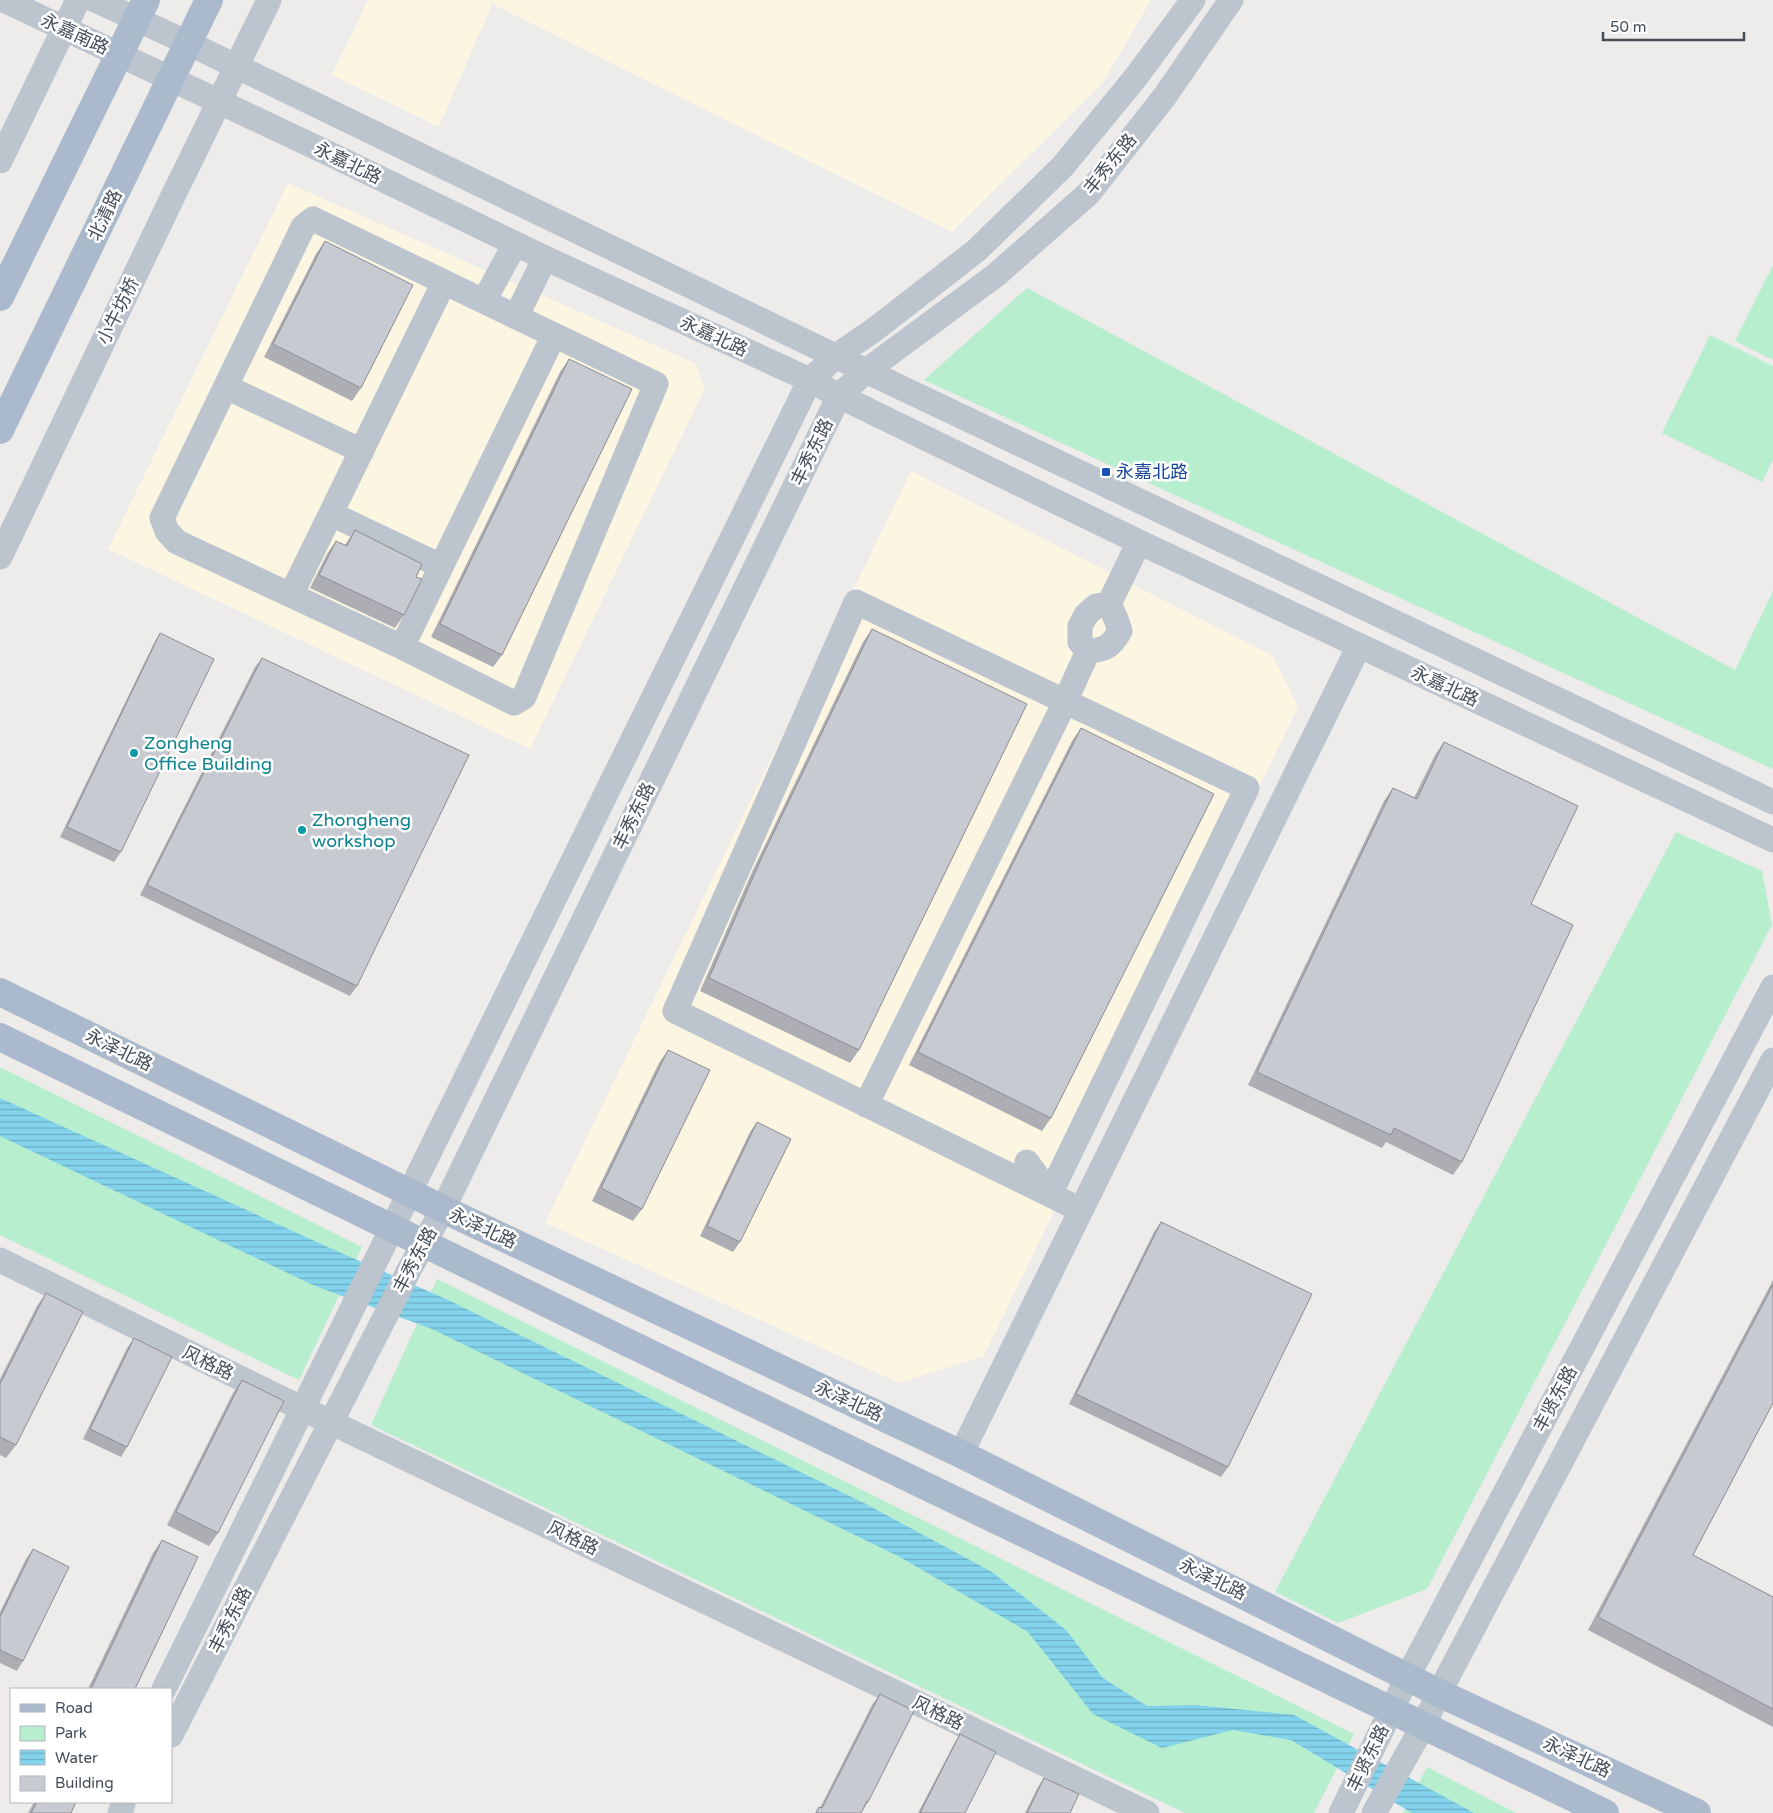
<svg xmlns="http://www.w3.org/2000/svg" width="1773" height="1813" font-family="'Varela Round','Noto Sans SC',sans-serif">
<style>
.commercial{fill:#fbf5e2}
.green{fill:#b7eece}
.water{fill:url(#water-rules)}
.lines{fill:none;stroke-linecap:round;stroke-linejoin:round}
.minor{stroke:#bcc5ce;stroke-width:25}
.major{stroke:#aabacc;stroke-width:28}
.wall{fill:#acaeb4}
.building{fill:#c8cad1;stroke:#8c8d92}
.transit-dot{fill:#1a4fb4;stroke:#fff;stroke-width:2}
.culture-dot{fill:#0f9aa8;stroke:#fff;stroke-width:2}
.labels{text-anchor:middle;stroke-width:5;stroke-linejoin:round;paint-order:stroke}
.street-label{font-size:18px;fill:#444e59;stroke:#fff}
.transit-label{font-size:18px;fill:#164399;stroke:#fff;text-anchor:start}
.culture-label{font-size:18px;fill:#0d838f;stroke:#fff;text-anchor:start}
</style>
<defs>
<pattern id="water-rules" width="6" height="5" patternUnits="userSpaceOnUse" patternTransform="scale(1.25)"><rect width="6" height="5" fill="#83d3ed"/><path d="M0 2.5h6" fill="none" stroke="#6dadc3"/></pattern>
</defs>
<rect width="100%" height="100%" fill="#eeebeb"/>
<path class="commercial" d="M368,0H1151L1103,83L952,232L492,4L439,127L332,75Z
M288,183L695,363L705,388L530,749L108,549Z
M911,471L1273,656L1298,707L984,1356L899,1383L545,1223Z"/>
<path class="green" d="M1773,265V360L1735,341Z
M1027,288L1735,670L1773,591V769L924,380Z
M1710,335L1773,366V460L1762,482L1662,433Z
M1676,832L1762,871L1772,925L1427,1589L1338,1623L1275,1592Z
M0,1067L362,1247L299,1380L0,1235Z
M437,1279L1354,1734L1314,1813H1185L371,1425Z
M1427,1767L1516,1813H1403Z"/>
<path class="water" d="M0,1098L330,1248L446,1299L864,1503L992,1572L1066,1630L1103,1678L1147,1706L1196,1705L1294,1715L1474,1813H1412L1291,1740L1233,1730L1162,1748L1093,1714L1028,1632L900,1557L432,1329L315,1286L0,1136Z"/>
<g class="lines">
<path class="minor" d="M4,0L332,155L545,258L810,380L839,396L1139,542L1773,840
M95,0L188,43L866,371L1773,802
M0,161L78,0
M313,219L656,384L524,697L514,703L402,647L177,542L167,531L162,518L303,227Z
M484,301L515,244
M516,317L545,258
M226,387L362,451
M331,514L441,566
M0,557L173,196L269,0
M291,595L444,282
M1109,604L1116,619L1120,631C1111,646 1106,650 1088,651L1080,642V626L1086,615L1096,606Z
M1109,604L1139,542
M402,647L554,335
M866,1105L1065,702L1088,651
M1027,1162L1050,1194L1247,788L856,602L675,1011L1081,1210
M0,1260L303,1409L1147,1813
M961,1454L1359,646
M164,1689C380,1253 595,817 810,380L836,356L874,330L977,250L1063,166L1136,77L1193,0
M171,1735L409,1270L443,1209L839,396L866,371L996,275L1089,193L1165,96L1231,0
M120,1813L123,1804
M1341,1813L1408,1676L1773,987
M1374,1813L1423,1726L1439,1693L1773,1060"/>
<path class="major" d="M0,297L146,0
M0,430L209,0
M0,992L443,1209L961,1454L1439,1693L1697,1813
M0,1037C534,1298 1068,1557 1605,1813"/>
</g>
<path class="wall" d="M325,241L361,388L352,401L264,357L316,254Z
M569,359L502,655L493,667L431,637L560,372Z
M355,530L416,577L404,615L395,628L310,588L327,554L336,541L345,545Z
M872,629L859,1050L850,1063L700,991L752,872L863,642Z
M160,633L121,852L114,862L60,837L154,643Z
M262,658L357,986L350,996L140,895L255,667Z
M1081,728L1051,1118L1042,1131L909,1065L1072,741Z
M1444,742L1531,904L1462,1162L1453,1175L1386,1142L1382,1148L1248,1085L1384,801L1393,788L1414,798L1435,755Z
M668,1050L642,1209L633,1221L592,1201L659,1063Z
M757,1122L740,1242L733,1252L700,1236L750,1132Z
M1161,1222L1228,1467L1221,1477L1069,1404L1154,1232Z
M1773,1280V1403L1693,1555L1773,1597V1727L1588,1630Z
M46,1293L16,1445L6,1458L0,1455V1379L37,1306Z
M134,1338L127,1447L121,1457L83,1439L127,1348Z
M242,1380L218,1533L209,1546L167,1525L233,1393Z
M162,1540L135,1689H88L153,1553Z
M33,1549L23,1661L17,1671L0,1663V1612L26,1559Z
M880,1694L868,1802L861,1813H815L819,1807L820,1808L872,1705Z
M960,1734L965,1813H918L954,1744Z
M1044,1778L1070,1813H1025L1038,1787Z
M34,1802H76L71,1813H28Z"/>
<path class="building" d="M325,241L413,285L361,388L273,344Z
M569,359L632,389L502,655L440,624Z
M355,530L422,564L416,577L422,579L404,615L319,575L336,541L347,546Z
M872,629L1027,704L859,1050L709,978L761,859Z
M160,633L214,659L121,852L67,827Z
M262,658L469,755L357,986L147,885Z
M1081,728L1214,794L1051,1118L918,1052Z
M1444,742L1578,806L1531,904L1573,925L1462,1162L1394,1128L1391,1135L1257,1072L1393,788L1417,799Z
M668,1050L710,1070L642,1209L601,1188Z
M757,1122L791,1139L740,1242L707,1226Z
M1161,1222L1312,1294L1228,1467L1076,1394Z
M1773,1285V1403L1693,1555L1773,1597V1709L1598,1617Z
M46,1293L83,1312L16,1445L0,1437V1384Z
M134,1338L172,1357L127,1447L90,1429Z
M242,1380L284,1401L218,1533L176,1512Z
M162,1540L198,1557L135,1689H91Z
M33,1549L69,1567L23,1661L0,1650V1617Z
M880,1694L914,1711L868,1802L867,1801L861,1813H816L819,1807L822,1808Z
M960,1734L996,1752L965,1813H920Z
M1044,1778L1079,1794L1070,1813H1027Z
M37,1802H76L71,1813H31Z"/>
<rect class="transit-dot" x="1101" y="467" width="10" height="10" rx="2.5"/>
<g class="culture-dot">
<circle cx="134" cy="753" r="5"/>
<circle cx="302" cy="830" r="5"/>
</g>
<g class="labels">
<g class="street-label">
<text transform="translate(75 34) rotate(25)" y="6">永嘉南路</text>
<text transform="translate(348 163) rotate(26)" y="6">永嘉北路</text>
<text transform="translate(1110 164) rotate(-51)" y="6">丰秀东路</text>
<text transform="translate(105 215) rotate(-64)" y="6">北清路</text>
<text transform="translate(118 311) rotate(-64)" y="6">小牛坊桥</text>
<text transform="translate(714 336) rotate(25)" y="6">永嘉北路</text>
<text transform="translate(812 452) rotate(-64)" y="6">丰秀东路</text>
<text transform="translate(1445 686) rotate(25)" y="6">永嘉北路</text>
<text transform="translate(634 816) rotate(-64)" y="6">丰秀东路</text>
<text transform="translate(119 1050) rotate(26)" y="6">永泽北路</text>
<text transform="translate(483 1228) rotate(25)" y="6">永泽北路</text>
<text transform="translate(415 1260) rotate(-62)" y="6">丰秀东路</text>
<text transform="translate(208 1363) rotate(26)" y="6">风格路</text>
<text transform="translate(1555 1399) rotate(-62)" y="6">丰贤东路</text>
<text transform="translate(849 1401) rotate(25)" y="6">永泽北路</text>
<text transform="translate(573 1538) rotate(26)" y="6">风格路</text>
<text transform="translate(1213 1579) rotate(26)" y="6">永泽北路</text>
<text transform="translate(230 1620) rotate(-63)" y="6">丰秀东路</text>
<text transform="translate(938 1713) rotate(26)" y="6">风格路</text>
<text transform="translate(1577 1757) rotate(25)" y="6">永泽北路</text>
<text transform="translate(1368 1758) rotate(-64)" y="6">丰贤东路</text>
</g>
<g class="transit-label">
<text x="1116" y="478">永嘉北路</text>
</g>
<g class="culture-label">
<text x="144" y="749">Zongheng<tspan x="144" dy="21">Office Building</tspan></text>
<text x="312" y="826">Zhongheng<tspan x="312" dy="21">workshop</tspan></text>
</g>
</g>
<rect x="10" y="1688" width="162" height="115" fill="#ffffff" stroke="#b4b8bd"/>
<rect x="20" y="1704" width="25" height="8" fill="#aabacc" stroke="#b4b8bd"/>
<text x="55" y="1713" font-size="15" fill="#444e59">Road</text>
<rect x="20" y="1726" width="25" height="15" fill="#b7eece" stroke="#b4b8bd"/>
<text x="55" y="1738" font-size="15" fill="#444e59">Park</text>
<rect x="20" y="1750" width="25" height="15" fill="url(#water-rules)" stroke="#b4b8bd"/>
<text x="55" y="1763" font-size="15" fill="#444e59">Water</text>
<rect x="20" y="1776" width="25" height="15" fill="#c8cad1" stroke="#b4b8bd"/>
<text x="55" y="1788" font-size="15" fill="#444e59">Building</text>
<path d="M1603 32v8h141v-8" fill="none" stroke="#444e59" stroke-width="2.5"/>
<text x="1610" y="32" font-size="15" fill="#444e59" stroke="#ffffff" stroke-width="4" paint-order="stroke">50 m</text>
</svg>
